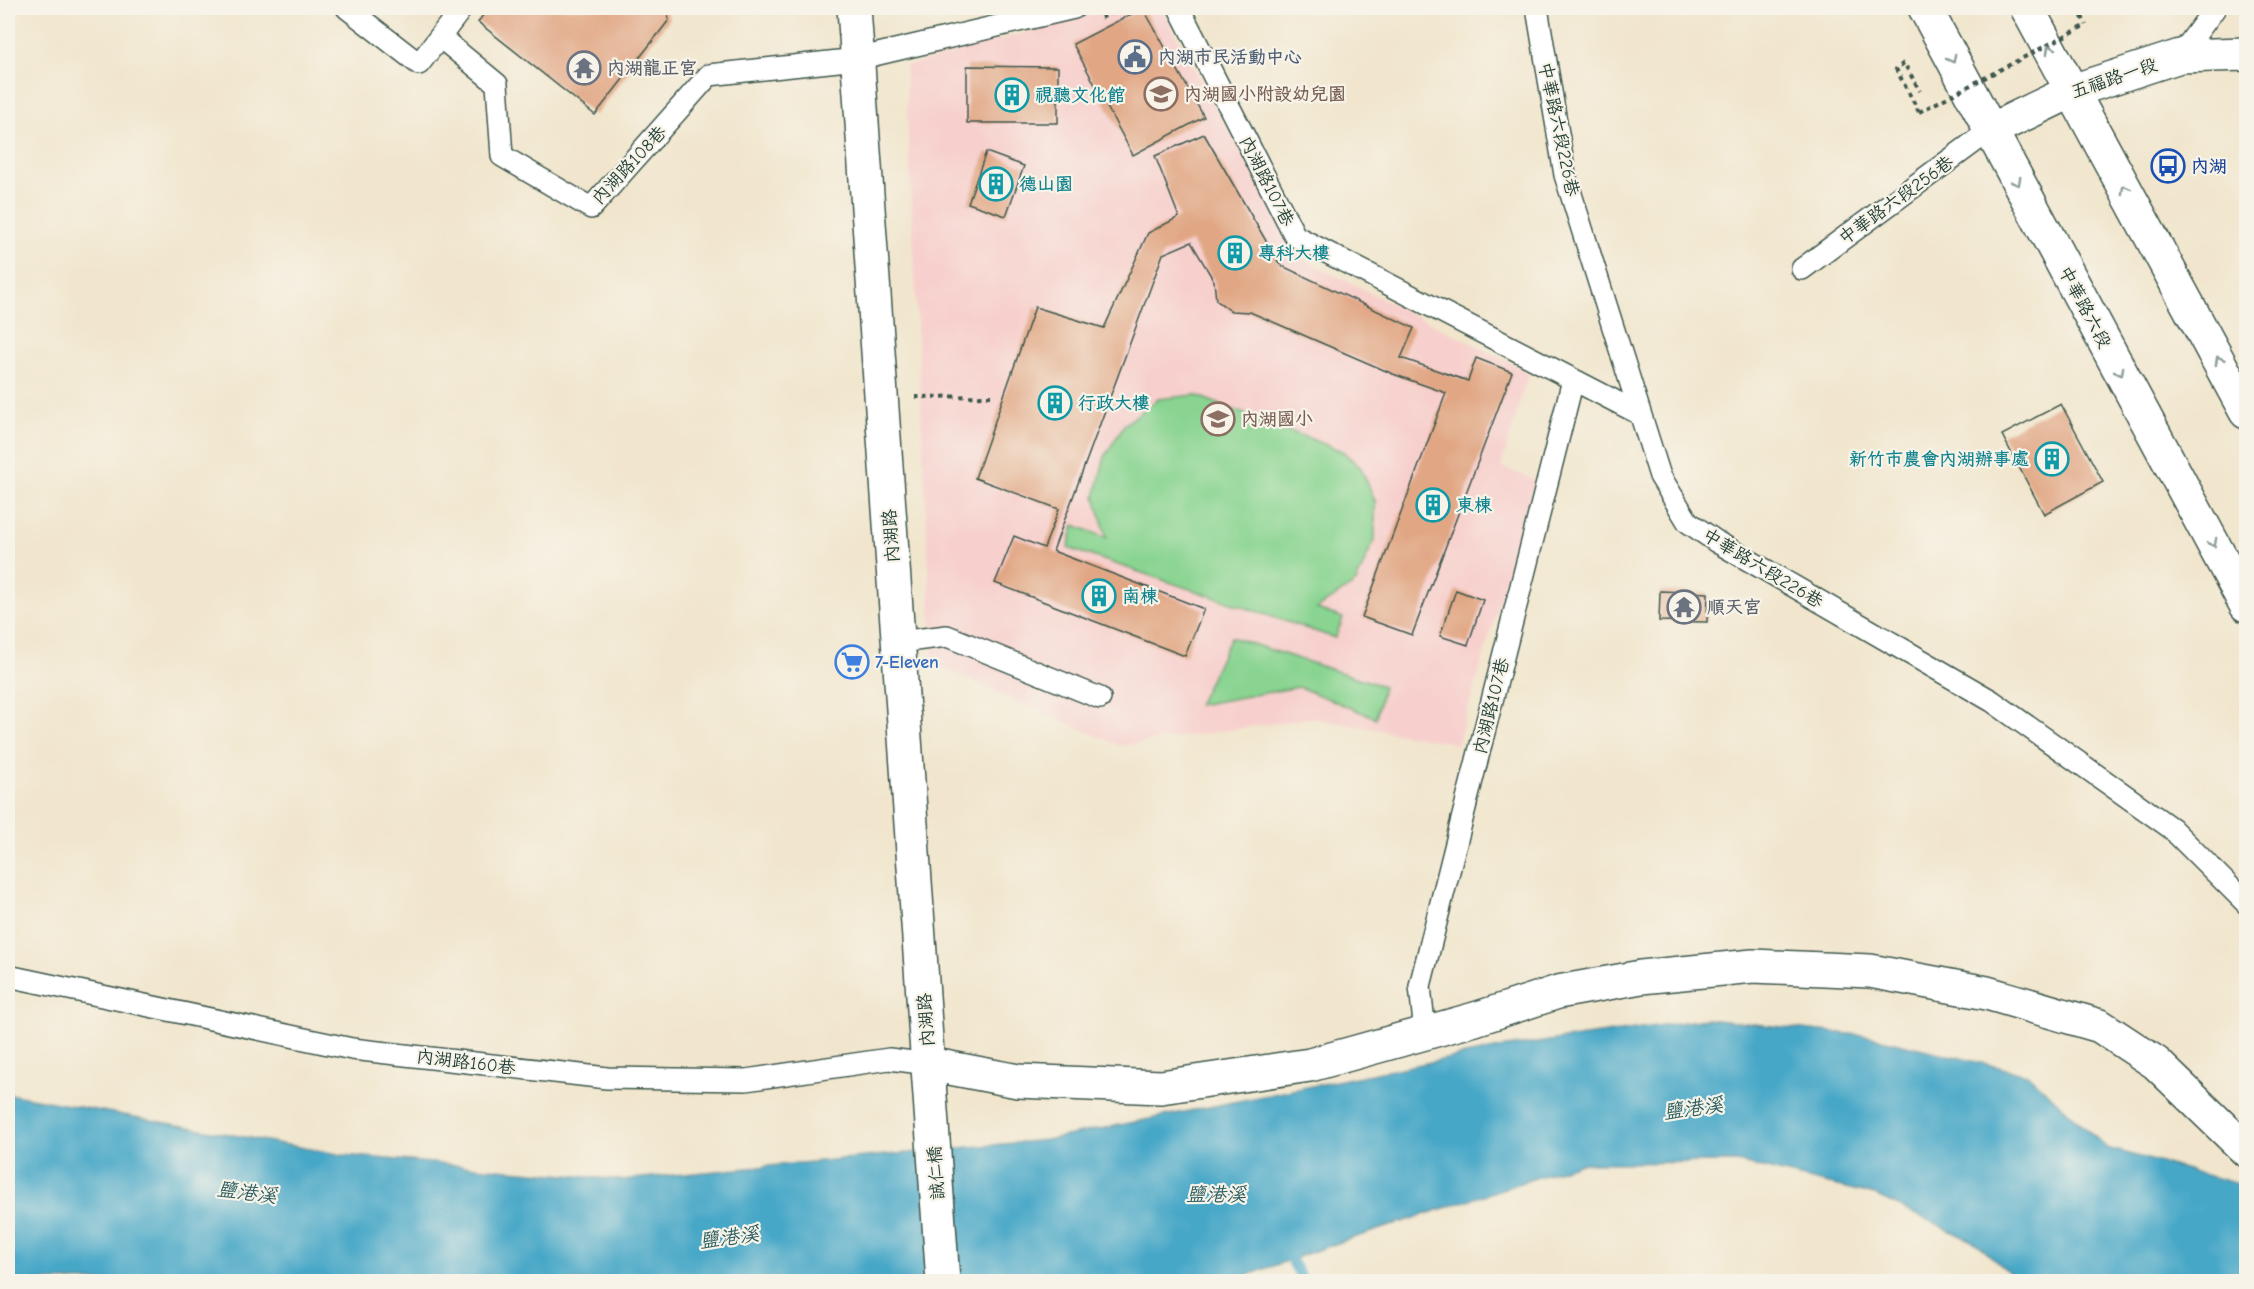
<svg xmlns="http://www.w3.org/2000/svg" width="2254" height="1289" font-family="'Comic Neue','LXGW WenKai TC',sans-serif">
<style>
.built{fill:#f7d0cd}
.green{fill:#89d491;stroke:#548862;stroke-width:1.5}
.water{fill:#47a7c7;stroke:#33727e;stroke-width:1.5}
.lines{fill:none;stroke-linecap:round;stroke-linejoin:round}
.stream{stroke:#47a7c7;stroke-width:10}
.building{fill:#e1a785}
.service-casing{stroke:#3e564b;stroke-width:24}
.minor-casing{stroke:#3e564b;stroke-width:36}
.secondary-casing{stroke:#3e564b;stroke-width:36}
.primary-casing{stroke:#3e564b;stroke-width:36}
.path{stroke:#3e564b;stroke-width:4;stroke-dasharray:4.5 4.5;stroke-linecap:butt}
.service{stroke:#fff;stroke-width:21}
.minor{stroke:#fff;stroke-width:33}
.secondary{stroke:#fff;stroke-width:33}
.primary{stroke:#fff;stroke-width:33}
.path-bridge{stroke:#3e564b;stroke-width:4;stroke-dasharray:4.5 4.5;stroke-linecap:butt}
.oneway{stroke:#8f9e9a}
.labels{text-anchor:middle;stroke-width:4.5;stroke-linejoin:round;paint-order:stroke}
.service-label{font-size:18px;font-weight:bold;fill:#4e5e75;stroke:#f7f3e8;text-anchor:start}
.worship-label{font-size:18px;font-weight:bold;fill:#5b616d;stroke:#f7f3e8;text-anchor:start}
.street-label{font-size:18px;fill:#1f3d34;stroke:#f7f3e8}
.education-label{font-size:18px;font-weight:bold;fill:#785e54;stroke:#f7f3e8;text-anchor:start}
.culture-label{font-size:18px;font-weight:bold;fill:#0d838f;stroke:#f7f3e8;text-anchor:start}
.transit-label{font-size:18px;font-weight:bold;fill:#164399;stroke:#f7f3e8;text-anchor:start}
.shop-label{font-size:18px;font-weight:bold;fill:#366cbe;stroke:#f7f3e8;text-anchor:start}
.water-label{font-size:20px;font-style:italic;fill:#2b5d60;stroke:#f7f3e8}
</style>
<rect width="100%" height="100%" fill="#f7f3e8"/>
<filter id="ink" filterUnits="userSpaceOnUse"><feTurbulence type="fractalNoise" baseFrequency=".0167" numOctaves="2"/><feDisplacementMap in="SourceGraphic" scale="12" xChannelSelector="R" yChannelSelector="G"/><feConvolveMatrix kernelMatrix="1 2 1 2 8 2 1 2 1" color-interpolation-filters="sRGB"/></filter>
<filter id="wash" filterUnits="userSpaceOnUse"><feTurbulence type="fractalNoise" baseFrequency=".008" numOctaves="4" result="noise"/><feDisplacementMap in="SourceGraphic" scale="24" xChannelSelector="R" yChannelSelector="G"/><feGaussianBlur stdDeviation="1.35" result="paint"/><feColorMatrix in="noise" values="0 0 0 0 0 0 0 0 0 0 0 0 0 0 0 0 0 1.4 0 .05"/><feComposite in="paint" operator="in"/></filter>
<g filter="url(#wash)">
<rect width="100%" height="100%" fill="#f1e6cd"/>
<path class="built" d="M1113,8H1161L1299,257L1529,372L1501,467L1535,480L1458,744L1311,718L1120,746L933,664L905,66Z"/>
<path class="green" d="M1195,395L1342,451L1361,468L1375,501V538L1356,582L1317,609L1343,618L1335,638L1068,548L1074,525L1107,538L1095,497L1105,456L1124,425L1158,399Z
M1231,637L1383,686L1376,718L1299,687L1198,705Z"/>
<path class="water" d="M1706,1019L1869,1036L2027,1074L2107,1148L2246,1186V1281H2019L1976,1243L1875,1195L1737,1162L1581,1163L1323,1248L1231,1281H25L8,1277V1094L343,1155L621,1180L1046,1140L1500,1048Z"/>
<g class="lines">
<path class="stream" d="M1284,1248L1304,1282"/>
</g>
<g id="blocks">
<path class="building" d="M488,8H667L669,20L595,115L478,22Z
M1143,8L1204,117L1133,155L1073,44Z
M967,66L1058,67V123H967Z
M1204,134L1280,265L1414,328L1401,358L1468,381L1476,358L1512,372L1412,635L1362,617L1446,393L1393,374L1250,312L1231,311L1216,300L1214,281L1191,242L1163,254L1053,551L1204,609L1185,656L995,583L1014,536L1044,548L1059,509L975,478L1035,307L1104,328L1148,233L1179,217L1155,156Z
M986,152L1024,166L1006,216L968,203Z
M2061,404L2103,482L2044,514L2002,435Z
M1456,590L1483,600L1468,645L1440,636Z
M1660,591L1708,593L1707,622L1659,621Z"/>
</g>
</g>
<g filter="url(#ink)">
<use href="#blocks" fill-opacity="0" stroke="#3e564b" stroke-width="1.5"/>
<g class="lines">
<defs>
<path id="service" d="M347,8L419,64L462,8
M1179,8L1295,236L1640,414
M1537,8L1565,175L1660,476L1688,522L1717,542L1992,701L2171,828L2246,903
M440,37L497,84L502,156L591,208L709,75L857,59L1074,8
M2180,56L2215,8
M1802,269L1989,131
M899,642L947,636L1100,698
M8,976L352,1049L607,1078L746,1080L889,1059L929,1064
M1425,1033L1420,986L1573,380"/>
<path id="minor" d="M929,1064L1018,1081L1161,1087L1310,1065L1475,1019L1558,992L1641,977L1753,966L1870,971L1987,993L2100,1026L2156,1063L2246,1150"/>
<path id="secondary" d="M1989,131L2072,91L2180,56L2246,54"/>
<path id="primary" d="M854,8L943,1282
M1925,8L2246,605
M2027,8L2246,412"/>
</defs>
<use href="#service" class="service-casing"/>
<use href="#minor" class="minor-casing"/>
<use href="#secondary" class="secondary-casing"/>
<use href="#primary" class="primary-casing"/>
<path class="path" d="M2078,8L2086,25
M1101,18L1121,8
M1919,112L1896,69L1904,63L1920,91
M915,397L991,396"/>
<use href="#service" class="service"/>
<use href="#minor" class="minor"/>
<use href="#secondary" class="secondary"/>
<use href="#primary" class="primary"/>
<path class="path-bridge" d="M1919,112L2086,25"/>
</g>
<defs><path id="oneway-chevron" d="M-2-3.5L2.5 0L-2 3.5" fill="none" stroke-width="1.6" stroke-linecap="round" stroke-linejoin="round" transform="scale(1.5)"/></defs>
<g class="oneway">
<use href="#oneway-chevron" transform="translate(2050 49) rotate(-119)"/>
<use href="#oneway-chevron" transform="translate(1952 59) rotate(62)"/>
<use href="#oneway-chevron" transform="translate(2017 182) rotate(62)"/>
<use href="#oneway-chevron" transform="translate(2125 189) rotate(-119)"/>
<use href="#oneway-chevron" transform="translate(2219 360) rotate(-119)"/>
<use href="#oneway-chevron" transform="translate(2120 372) rotate(62)"/>
<use href="#oneway-chevron" transform="translate(2213 543) rotate(62)"/>
</g>
</g>
<defs>
<symbol id="civic-ring" viewBox="-11 -11 22 22"><circle r="9.5" fill="#f7f3e8" stroke="#5c6f8a" stroke-width="1.5"/><path d="M-.6-6.5H3V-4.5H.6V-3L4-1V1h2V6H-6V1h2V-1L-.6-3ZM-1.2 2.5V6h2.4V2.5Z" fill="#5c6f8a"/></symbol>
<symbol id="temple-ring" viewBox="-11 -11 22 22"><circle r="9.5" fill="#f7f3e8" stroke="#6b7280" stroke-width="1.5"/><path d="M0-6L5-2H3V0L6.5 2.5H4V6H1.5V3h-3V6H-4V2.5H-6.5L-3 0V-2H-5Z" fill="#6b7280"/></symbol>
<symbol id="school-ring" viewBox="-11 -11 22 22"><circle r="9.5" fill="#f7f3e8" stroke="#8d6e63" stroke-width="1.5"/><path d="M0-5L7-2L0 1L-7-2ZM-4 1L0 2.5L4 1V4Q0 6-4 4Z" fill="#8d6e63"/></symbol>
<symbol id="building-ring" viewBox="-11 -11 22 22"><circle r="9.5" fill="#f7f3e8" stroke="#0f9aa8" stroke-width="1.5"/><path d="M-4-6H4V6H1V3H-1V6H-4ZM-2.5-4.3h1.7v1.8h-1.7ZM.8-4.3h1.7v1.8H.8ZM-2.5-1h1.7V.8h-1.7ZM.8-1h1.7V.8H.8Z" fill="#0f9aa8"/></symbol>
<symbol id="bus-ring" viewBox="-11 -11 22 22"><circle r="9.5" fill="#f7f3e8" stroke="#1a4fb4" stroke-width="1.5"/><path d="M-5-6H5V4H4V6H2V4H-2V6H-4V4H-5ZM-3.5-4V0h7V-4ZM-3.5 1.2v1.5H-2V1.2ZM2 1.2v1.5H3.5V1.2Z" fill="#1a4fb4"/></symbol>
<symbol id="supermarket-ring" viewBox="-11 -11 22 22"><circle r="9.5" fill="#f7f3e8" stroke="#3f7fe0" stroke-width="1.5"/><path d="M-6-5.5h2.5l.6 2H6L4.5 2H-2.5L-4.4-4H-6ZM-1.5 3.2a1.3 1.3 0 1 0 .1 0ZM3 3.2a1.3 1.3 0 1 0 .1 0Z" fill="#3f7fe0"/></symbol>
</defs>
<g fill-rule="evenodd">
<use href="#civic-ring" x="1116" y="38" width="38" height="38"/>
<use href="#temple-ring" x="565" y="49" width="38" height="38"/>
<use href="#school-ring" x="1142" y="75" width="38" height="38"/>
<use href="#building-ring" x="993" y="76" width="38" height="38"/>
<use href="#bus-ring" x="2149" y="147" width="38" height="38"/>
<use href="#building-ring" x="977" y="165" width="38" height="38"/>
<use href="#building-ring" x="1216" y="234" width="38" height="38"/>
<use href="#building-ring" x="1036" y="384" width="38" height="38"/>
<use href="#school-ring" x="1199" y="400" width="38" height="38"/>
<use href="#building-ring" x="2033" y="440" width="38" height="38"/>
<use href="#building-ring" x="1414" y="486" width="38" height="38"/>
<use href="#building-ring" x="1080" y="577" width="38" height="38"/>
<use href="#temple-ring" x="1665" y="588" width="38" height="38"/>
<use href="#supermarket-ring" x="833" y="643" width="38" height="38"/>
</g>
<g class="labels">
<g class="service-label">
<text x="1158" y="63">內湖市民活動中心</text>
</g>
<g class="worship-label">
<text x="607" y="74">內湖龍正宮</text>
<text x="1707" y="613">順天宮</text>
</g>
<g class="street-label">
<text transform="translate(2114 78) rotate(-19)" y="6">五福路一段</text>
<text transform="translate(1559 129) rotate(78)" y="6">中華路六段226巷</text>
<text transform="translate(629 165) rotate(-47)" y="6">內湖路108巷</text>
<text transform="translate(1267 181) rotate(63)" y="6">內湖路107巷</text>
<text transform="translate(1896 200) rotate(-36)" y="6">中華路六段256巷</text>
<text transform="translate(2085 307) rotate(62)" y="6">中華路六段</text>
<text transform="translate(891 536) rotate(-94)" y="6">內湖路</text>
<text transform="translate(1763 568) rotate(31)" y="6">中華路六段226巷</text>
<text transform="translate(1491 706) rotate(-76)" y="6">內湖路107巷</text>
<text transform="translate(926 1020) rotate(-94)" y="6">內湖路</text>
<text transform="translate(466 1062) rotate(7)" y="6">內湖路160巷</text>
<text transform="translate(936 1173) rotate(-94)" y="6">誠仁橋</text>
</g>
<g class="education-label">
<text x="1184" y="100">內湖國小附設幼兒園</text>
<text x="1241" y="425">內湖國小</text>
</g>
<g class="culture-label">
<text x="1035" y="101">視聽文化館</text>
<text x="1019" y="190">德山園</text>
<text x="1258" y="259">專科大樓</text>
<text x="1078" y="409">行政大樓</text>
<text x="2029" y="465" text-anchor="end">新竹市農會內湖辦事處</text>
<text x="1456" y="511">東棟</text>
<text x="1122" y="602">南棟</text>
</g>
<g class="transit-label">
<text x="2191" y="172">內湖</text>
</g>
<g class="shop-label">
<text x="875" y="668">7-Eleven</text>
</g>
<g class="water-label">
<text transform="translate(1693 1108) rotate(-8)" y="7">鹽港溪</text>
<text transform="translate(247 1192) rotate(7)" y="7">鹽港溪</text>
<text x="1216" y="1201">鹽港溪</text>
<text transform="translate(729 1237) rotate(-8)" y="7">鹽港溪</text>
</g>
</g>
<rect width="2254" height="1289" fill="none" stroke="#f7f3e8" stroke-width="30"/>
</svg>
